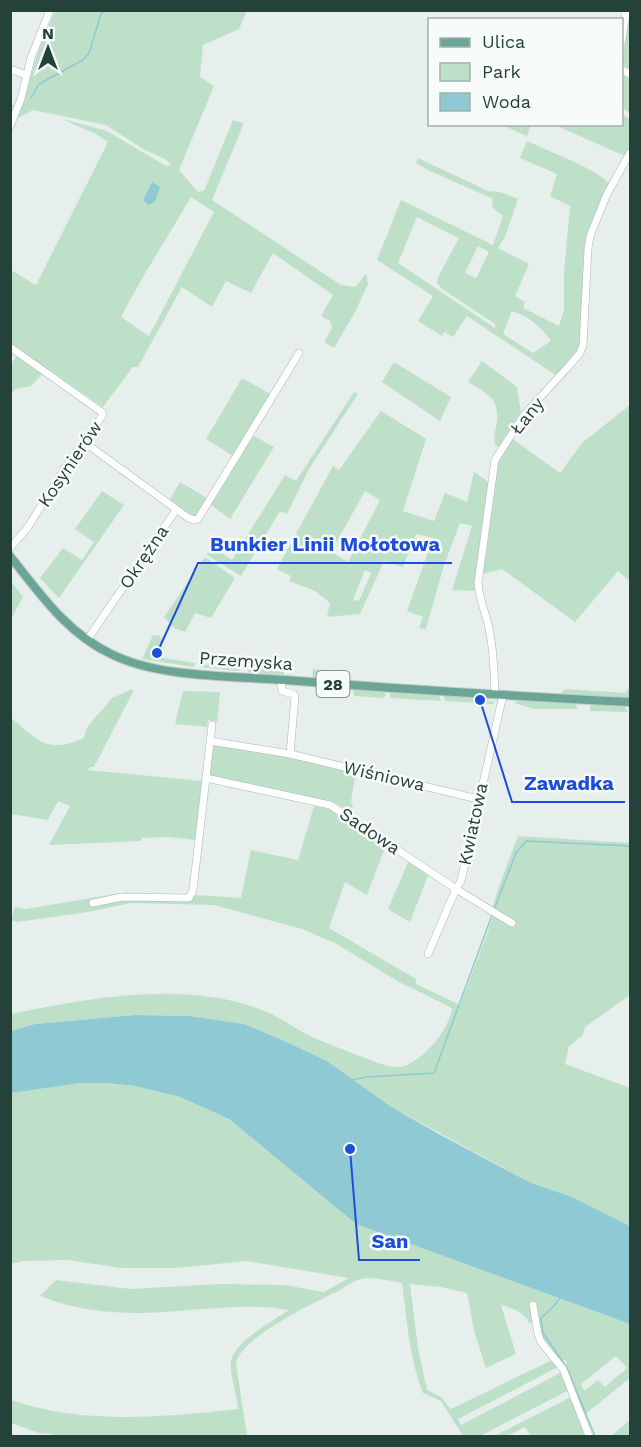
<svg xmlns="http://www.w3.org/2000/svg" width="641" height="1447" font-family="'Work Sans',sans-serif">
<style>
.green{fill:#bfe0c8;fill-rule:evenodd}
.water{fill:#8ec9d4}
.lines{fill:none;stroke-linecap:round;stroke-linejoin:round}
.stream{stroke:#8ec9d4;stroke-width:1.5}
.minor-casing{stroke:#a8b8b2;stroke-width:8}
.major-casing{stroke:#c2cac8;stroke-width:10}
.minor{stroke:#fff;stroke-width:7}
.major{stroke:#6aa596;stroke-width:8}
.labels{text-anchor:middle;stroke-width:5;stroke-linejoin:round;paint-order:stroke}
.shield{fill:#f7fbf9;stroke:#637a73;stroke-width:1.5}
.shield-label{font-size:16px;font-weight:bold;fill:#24423a}
.street-label{font-size:18px;fill:#24423a;stroke:#f7fbf9}
.leader{fill:none;stroke:#1d4ed8;stroke-width:2}
.callout-dot{fill:#1d4ed8;stroke:#f7fbf9;stroke-width:2}
.callout-label{font-size:20px;text-anchor:middle;font-weight:bold;fill:#1d4ed8;stroke:#f7fbf9;stroke-width:5;stroke-linejoin:round;paint-order:stroke}
</style>
<rect width="100%" height="100%" fill="#e6efeb"/>
<path class="green" d="M55,11H247L239,29L203,45L200,77L214,86L179,170L198,192L204,191L233,120L244,123L212,200L341,285L355,287L366,274L368,284L355,312L334,348L324,342L332,328L330,321L321,316L333,295L273,253L251,293L226,281L212,307L182,287L138,367H133L103,407L11,344L10,300L12,296L11,295V270L36,285L108,142L96,134L62,119L107,131L166,166L171,165L165,159L143,149L106,125L33,110L18,118L38,52ZM191,197L214,212L149,336L121,317C142,276 168,237 191,197Z
M629,11H630V70L622,66Z
M622,73L630,77V113L622,108Z
M622,114L630,119V145L627,157L555,125L622,124Z
M502,125H531L527,136Z
M527,141C543,149 602,171 609,184L589,229L586,244L583,277V334L579,349L557,376L467,316L453,337L444,332L442,336L418,321L433,296L377,260L401,200L493,245L503,216L492,207L493,199L430,171L416,163L418,158L488,191L500,192L518,199L505,237L498,248L529,264L515,296L525,302L523,308L559,326L564,310V271L570,206L550,196L557,174L520,158ZM417,217L459,238L437,279V283L442,289L495,324V328L398,263ZM478,246L489,252L476,278L465,273ZM512,311C530,317 540,326 551,341L533,353L503,334Z
M17,355L43,373L31,386L16,389L11,393V364Z
M482,361L517,387L521,412L499,447L495,445C493,436 496,430 497,421C500,399 485,392 468,382Z
M394,362L451,397L440,421L382,382Z
M242,378L270,394L233,456L206,439Z
M354,392L358,394L309,469L287,514L280,511L241,576L207,555L212,547L232,560L285,475L296,481Z
M630,405V582L618,571L575,622L502,569L483,574L482,572L495,473L500,457L511,438L560,473L582,443Z
M381,411L426,439L403,511L434,521L445,493L467,502L474,472L489,482L475,577V591L452,590L472,526L460,523L444,565L426,629L419,628L423,617L407,611L433,538L416,534L403,567L384,561L360,614L327,617L330,603L315,591L289,581L291,576L277,569L333,466L339,470ZM365,491L380,500L348,562L331,552ZM365,570L371,573L359,601L353,600Z
M252,435L274,447L230,519L211,505Z
M180,482L207,498L195,517L190,516L169,501Z
M102,491L124,505L59,598L40,578L63,548L82,560L94,542L75,529Z
M205,557L235,578L211,618L195,613L185,632L174,628L164,617Z
M11,581L23,597L12,617H10Z
M153,635L160,636L162,642L163,658L195,663L194,667L142,659Z
M200,664L240,668L239,671L199,667Z
M250,667L284,671V676L248,672Z
M313,669L350,672L347,681L312,678Z
M630,686V699L565,695L562,692L565,689L625,693Z
M353,689L384,691L386,695L384,698L354,696Z
M130,690H134L94,767H90L88,770L202,781L196,840L168,837L142,838L141,841L49,845L70,806L58,801L48,820L11,814L10,717C24,728 40,747 59,745C67,745 75,741 83,739L88,726L112,698Z
M183,691L220,692L217,722L208,720L207,727L175,724Z
M390,692L439,695L441,701L390,698Z
M444,695L466,697L495,702L493,704L445,701Z
M518,700L574,703L578,709H534L514,703Z
M590,705L622,706L625,707L628,712L590,711Z
M213,743L249,749L356,772L351,801L353,807L349,811L334,803L211,776L209,774Z
M314,806L338,811L386,845L367,895L345,882L329,928L416,979V984L460,1005L487,934L493,916L492,908L501,881L518,836L630,843V995L585,1027L583,1035L569,1046L565,1064L630,1088V1226L572,1197L529,1182L390,1106L327,1061L244,1024L189,1016L135,1015L35,1024L11,1031V1014C90,998 184,980 262,1010C279,1016 294,1028 310,1036C328,1044 347,1051 365,1058C377,1062 388,1068 400,1067C421,1064 450,1029 452,1008L399,982L335,943L302,929L214,905L131,903L88,912L17,922L11,920L15,907L26,909L127,892L135,894L133,898L190,900L196,895L241,898L251,850L298,860Z
M409,860L429,873L410,922L388,909Z
M81,1083H107L135,1086L180,1097L229,1119L356,1224L630,1324V1378L583,1416L563,1367L567,1363L565,1360L560,1363L544,1342L532,1313V1322L529,1323C524,1312 512,1308 501,1305L516,1354L486,1368L474,1331L467,1293L441,1287L410,1284L418,1348L427,1390L441,1397L451,1409L552,1360L558,1367L458,1419L461,1425L562,1372L569,1390L480,1436H463L441,1401L423,1393C409,1358 407,1320 402,1283C389,1281 373,1276 360,1279C353,1281 346,1286 340,1290C317,1301 240,1338 236,1363L247,1436H53V1434L39,1433L11,1423V1400C83,1425 163,1417 238,1409C237,1394 230,1377 231,1362C232,1343 274,1320 289,1310C249,1303 207,1309 166,1312C124,1315 79,1312 40,1296L56,1280L131,1289L219,1284L284,1285L324,1292L349,1278L247,1261L176,1268H122L67,1260L23,1261L11,1264L10,1093ZM616,1356L627,1368L605,1387L598,1380L584,1391L581,1384Z
M571,1397L585,1436H531L525,1427L507,1436H494Z
M630,1420V1436H611Z"/>
<path class="water" d="M152,182L160,187L155,201L149,205L143,200Z
M135,1015L189,1016L244,1024L282,1040L327,1061L390,1106L437,1133L529,1182L572,1197L630,1226V1324L356,1224L229,1119L180,1097L135,1086L107,1083H81L11,1093V1031L35,1024Z"/>
<g class="lines">
<path class="stream" d="M209,10H221
M31,98L39,84L83,60L89,53L101,14L105,10
M10,108L13,106
M495,907L516,853L526,841L630,846
M352,1080L367,1077L434,1073L492,915
M561,1297L553,1307L541,1318L543,1333L567,1368L595,1436"/>
<defs>
<path id="minor" d="M622,40L626,14L624,10
M10,69L26,75
M622,70L630,74
M10,126L21,99L31,58L50,10
M10,347L103,413L102,416L64,469L28,527L10,548
M84,442L187,517L194,520L198,519L299,353
M87,640L176,510
M281,680L282,691L293,694L295,696L290,754L478,799
M495,695C494,673 494,650 489,629C486,613 479,599 478,583L495,460L525,414L568,367L580,353L583,345L588,249L590,236L607,194L630,153
M503,695L461,881L456,889L512,923
M212,725L206,778L330,805L456,889L428,954
M210,741L290,754
M93,903L122,897L189,898L193,890L206,778
M533,1305L538,1334L541,1342L563,1369L589,1436"/>
<path id="major" d="M10,556C40,594 67,633 111,654C159,678 232,676 285,680C400,689 515,696 630,702"/>
</defs>
<use href="#minor" class="minor-casing"/>
<use href="#major" class="major-casing"/>
<use href="#minor" class="minor"/>
<use href="#major" class="major"/>
</g>
<g class="labels">
<rect class="shield" x="316.5" y="671" width="33" height="26" rx="4.5"/>
<g class="shield-label">
<text x="333" y="690">28</text>
</g>
<g class="street-label">
<text transform="translate(527 416) rotate(-51)" y="6">Łany</text>
<text transform="translate(70 464) rotate(-56)" y="6">Kosynierów</text>
<text transform="translate(144 557) rotate(-56)" y="6">Okrężna</text>
<text transform="translate(246 661) rotate(4)" y="6">Przemyska</text>
<text transform="translate(384 776) rotate(13)" y="6">Wiśniowa</text>
<text transform="translate(473 824) rotate(-78)" y="6">Kwiatowa</text>
<text transform="translate(370 831) rotate(34)" y="6">Sadowa</text>
</g>
</g>
<path class="leader" d="M157 653L198 563H452M480 700L512 802H625M350 1149L359 1260H420"/>
<g class="callout-dot">
<circle cx="157" cy="653" r="6"/>
<circle cx="480" cy="700" r="6"/>
<circle cx="350" cy="1149" r="6"/>
</g>
<g class="callout-label">
<text x="325" y="551">Bunkier Linii Mołotowa</text>
<text x="569" y="790">Zawadka</text>
<text x="390" y="1248">San</text>
</g>
<rect width="641" height="1447" fill="none" stroke="#24423a" stroke-width="24"/>
<rect x="428" y="18" width="195" height="108" fill="#f7fbf9" stroke="#a3b1ad" stroke-width="1.5"/>
<rect x="440" y="38" width="30" height="9" fill="#6aa596" stroke="#a3b1ad" stroke-width="1.5"/>
<text x="482" y="48" font-size="18" fill="#24423a">Ulica</text>
<rect x="440" y="63" width="30" height="18" fill="#bfe0c8" stroke="#a3b1ad" stroke-width="1.5"/>
<text x="482" y="78" font-size="18" fill="#24423a">Park</text>
<rect x="440" y="93" width="30" height="18" fill="#8ec9d4" stroke="#a3b1ad" stroke-width="1.5"/>
<text x="482" y="108" font-size="18" fill="#24423a">Woda</text>
<g transform="translate(48 48)" stroke="#f7fbf9" stroke-width="4.5" paint-order="stroke">
<path d="M0-4.5L10 22L0 15L-10 22Z" fill="#24423a"/>
<text y="-9" font-size="16" font-weight="bold" text-anchor="middle" fill="#24423a">N</text>
</g>
</svg>
